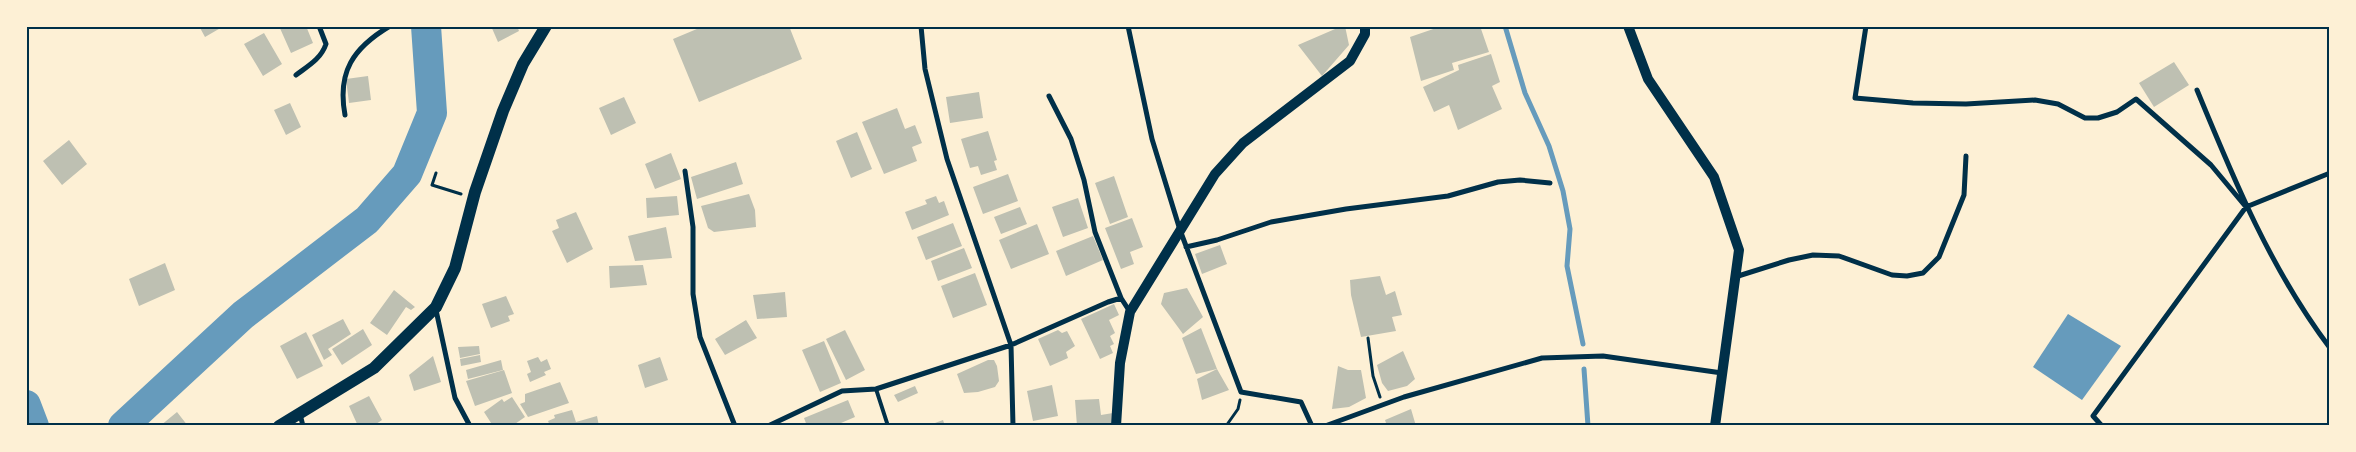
<svg xmlns="http://www.w3.org/2000/svg" width="2356" height="452" font-family="'Archivo Narrow',sans-serif">
<style>
.water{fill:#669bbc}
.lines{fill:none;stroke-linecap:round;stroke-linejoin:round}
.stream{stroke:#669bbc;stroke-width:5}
.river{stroke:#669bbc;stroke-width:30}
.building{fill:#bec0b2}
.path{stroke:#003049;stroke-width:3}
.service{stroke:#003049;stroke-width:4}
.minor{stroke:#003049;stroke-width:5}
.secondary{stroke:#003049;stroke-width:10}
.primary{stroke:#003049;stroke-width:12}
.neatline{fill:none;stroke:#003049;stroke-width:2}
</style>
<rect width="100%" height="100%" fill="#fdf0d5"/>
<path class="water" d="M2068,314L2121,346L2082,400L2033,367Z"/>
<g class="lines">
<path class="stream" d="M1505,26L1525,93L1549,146L1563,191L1570,229L1567,266L1583,344
M1584,369L1588,426"/>
<path class="river" d="M26,405L34,426
M123,426L243,315L367,220L407,174L432,113L426,26"/>
</g>
<path class="building" d="M199,26H224L205,37Z
M279,26H306L313,43L291,53Z
M491,26H517L519,31L498,42Z
M704,26H789L802,59L699,102L673,39Z
M1342,26H1345L1349,45L1322,76L1298,45Z
M1442,26H1480L1489,52L1452,63L1454,70L1421,81L1410,37Z
M264,33L282,64L263,76L244,44Z
M1491,54L1500,82L1492,86L1502,109L1458,130L1449,105L1434,112L1423,87L1459,70L1458,65Z
M2174,62L2189,85L2154,107L2139,83Z
M368,76L371,100L349,103L346,79Z
M979,92L983,118L950,123L946,97Z
M624,97L636,123L611,135L599,108Z
M290,103L301,127L286,135L274,110Z
M897,108L905,129L915,125L922,143L912,147L917,161L884,174L862,122Z
M988,131L997,160L994,161L997,170L981,175L978,166L970,168L961,139Z
M857,132L872,169L851,178L836,141Z
M69,140L87,164L62,185L43,161Z
M671,153L681,179L655,189L645,164Z
M736,162L743,184L697,199L691,177Z
M1008,174L1018,201L983,214L973,187Z
M1114,176L1128,217L1110,224L1095,183Z
M749,194L755,210L756,227L714,232L708,228L701,206Z
M677,196L679,215L647,218L646,198Z
M936,196L939,203L944,201L949,215L912,230L905,212L927,204L925,200Z
M1078,198L1088,228L1063,237L1052,207Z
M1020,207L1027,224L1001,234L994,217Z
M576,212L593,249L567,263L552,231L559,228L556,220Z
M1132,218L1143,247L1130,252L1134,264L1121,269L1105,228Z
M953,223L962,246L926,260L917,237Z
M1037,224L1049,254L1011,269L999,240Z
M666,227L672,258L635,261L628,236Z
M1093,236L1103,260L1066,276L1056,251Z
M1220,245L1227,264L1202,274L1195,254Z
M964,248L972,268L938,281L931,261Z
M165,263L175,290L139,306L129,279Z
M643,265L647,285L610,288L609,266Z
M975,273L987,305L953,318L941,286Z
M1380,276L1386,295L1395,291L1402,315L1392,317L1396,331L1361,337L1351,295L1350,280Z
M1187,288L1203,317L1183,334L1161,304L1164,293Z
M394,290L415,307L411,310L406,307L387,335L370,323Z
M785,292L787,317L757,319L753,295Z
M506,296L514,314L508,316L510,321L491,328L482,304Z
M1114,304L1119,315L1109,320L1115,333L1110,336L1114,344L1110,346L1113,353L1100,359L1081,319Z
M343,319L351,334L328,349L332,355L324,360L312,335Z
M746,320L757,338L725,355L715,339Z
M1201,328L1217,369L1196,374L1182,338Z
M363,329L372,345L342,365L332,349Z
M845,330L865,370L846,380L826,339Z
M1058,330L1062,333L1067,331L1075,346L1066,352L1068,358L1050,366L1038,339Z
M306,332L323,366L297,379L280,346Z
M824,341L841,383L820,392L802,350Z
M479,346L480,354L460,358L458,347Z
M1403,351L1415,379L1407,386L1388,391L1382,383L1377,365Z
M480,355L481,362L461,366L460,359Z
M433,356L441,382L414,391L409,375Z
M538,357L541,362L547,359L551,369L544,372L546,375L530,382L527,374L531,372L527,361Z
M660,357L668,380L645,388L638,365Z
M501,360L503,370L468,379L466,370Z
M988,360H994L997,366L999,381L995,387L978,392L964,393L957,374Z
M1338,366L1348,370H1361L1366,398L1349,407L1332,409Z
M1217,369L1229,390L1202,400L1197,379Z
M504,370L512,393L475,406L466,381Z
M560,382L569,403L528,417L520,404L525,402V394Z
M1052,385L1058,416L1033,421L1027,391Z
M915,386L918,393L898,402L894,395Z
M369,396L382,420L373,426H358L349,406Z
M512,397L525,417L512,426H493L484,412L502,399L504,402Z
M1099,399L1101,415L1113,413L1114,426H1077L1075,400Z
M848,400L855,417L834,426H807L804,418Z
M1411,409L1416,426H1387L1385,420Z
M572,410L576,422L597,416L599,426H550L548,421L555,418L554,415Z
M177,412L188,426H160Z
M943,420L945,426H927Z"/>
<g class="lines">
<path class="path" d="M436,173L432,185L461,194
M1368,338L1373,376L1380,397
M1226,426L1238,409L1240,400"/>
<path class="service" d="M876,389L888,426"/>
<path class="minor" d="M921,26L925,69L947,159L1011,345L1013,426
M1128,26L1152,139L1180,230L1241,392L1301,402L1312,426
M1866,26L1855,98L1913,103L1966,104L2035,100L2058,104L2085,118H2098L2117,112L2136,99L2211,165L2246,207
M296,75C308,66 321,59 326,44L319,26
M2197,90C2234,180 2271,270 2330,348
M1049,96L1071,139L1084,180L1095,232L1121,298
M345,115C337,72 353,48 390,26
M685,171L693,227V294L700,337L735,426
M1186,247L1217,240L1271,222L1346,209L1448,196L1498,182L1520,180L1550,183
M1735,277L1789,260L1813,255L1839,256L1892,275L1907,276L1923,273L1939,257L1964,195L1966,156
M436,310L455,398L470,426
M300,414L303,426
M768,426L842,391L876,389L1011,345L1108,302L1121,298L1130,312
M1325,426L1404,397L1542,358L1603,356L1722,373
M2102,426L2093,416L2246,207L2330,173"/>
<path class="secondary" d="M1628,26L1648,79L1714,177L1739,250L1715,426
M1116,426L1120,363L1130,312L1215,174L1243,143L1350,61L1365,34V26"/>
<path class="primary" d="M279,426L374,368L436,307L455,268L475,192L503,111L523,64L546,26"/>
</g>
<rect width="2356" height="452" fill="none" stroke="#fdf0d5" stroke-width="55"/>
<rect x="28" y="28" width="2300" height="396" class="neatline"/>
</svg>
